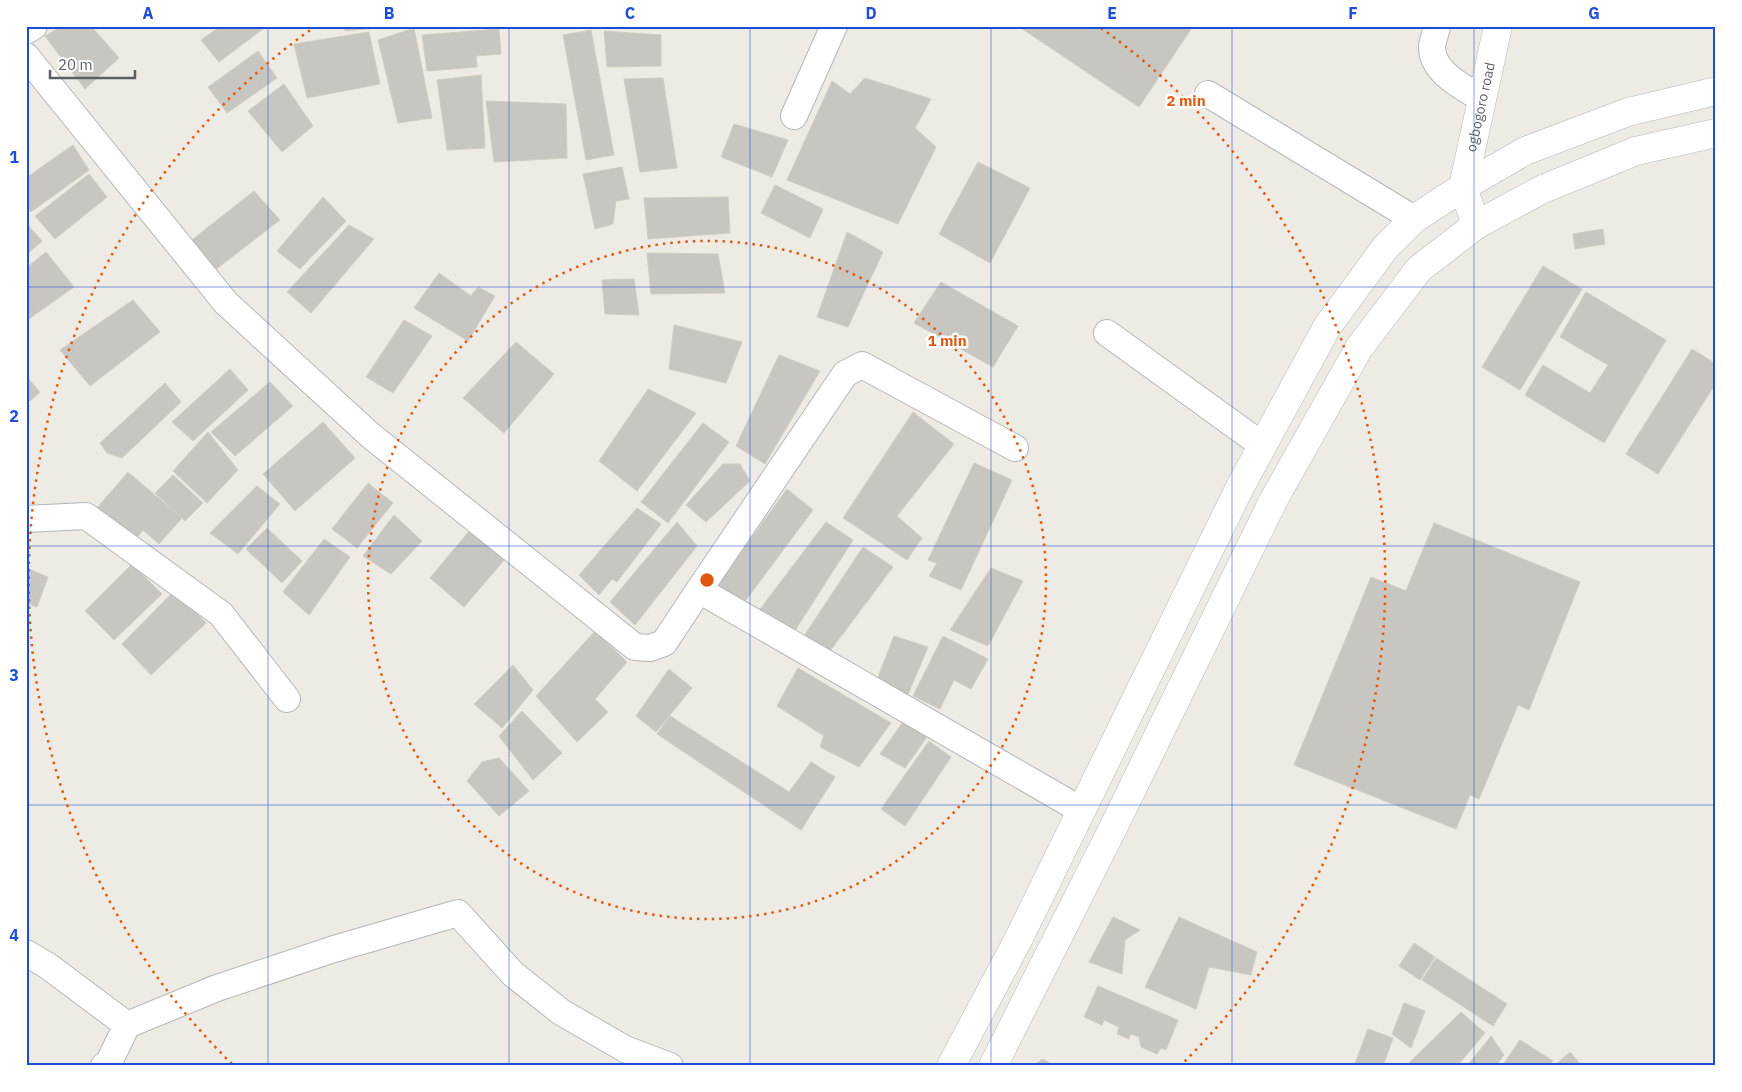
<svg xmlns="http://www.w3.org/2000/svg" width="1742" height="1092" font-family="'IBM Plex Sans',sans-serif">
<style>
.building{fill:#c8c6c0;stroke:#d2cdc2}
.lines{fill:none;stroke-linecap:round;stroke-linejoin:round}
.minor-casing{stroke:#b4b6ba;stroke-width:28}
.tertiary-casing{stroke:#b4b6ba;stroke-width:29}
.secondary-casing{stroke:#b5b8bd;stroke-width:29}
.minor{stroke:#fff;stroke-width:26}
.tertiary{stroke:#fff;stroke-width:28}
.secondary{stroke:#fff;stroke-width:28}
.grid{fill:none;stroke:#1d4ed8;stroke-width:1;stroke-opacity:0.55}
.ring{fill:none;stroke:#e15910;stroke-width:2.5;stroke-dasharray:2.5 5}
.labels{text-anchor:middle;stroke-width:5;stroke-linejoin:round;paint-order:stroke}
.street-label{font-size:14px;fill:#5b5f63;stroke:#fff}
.centre{fill:#e15910;stroke:#fff;stroke-width:2.5}
.ring-label{font-size:15px;text-anchor:middle;font-weight:bold;fill:#e15910;stroke:#fff;stroke-width:5;stroke-linejoin:round;paint-order:stroke}
.neatline{fill:none;stroke:#1d4ed8;stroke-width:2}
.grid-label{font-size:16px;text-anchor:middle;font-weight:bold;fill:#1d4ed8}
</style>
<rect width="100%" height="100%" fill="#edebe3"/>
<path class="building" d="M62,26H91L119,58L85,89L45,36Z
M221,26H267L219,62L201,40Z
M344,26H398L345,31Z
M1018,26H1193L1139,107Z
M414,28L432,118L398,123L378,40Z
M499,29L501,54L476,56L477,67L427,71L422,35Z
M591,30L614,155L586,160L563,35Z
M604,31L661,35V66L607,67Z
M369,32L380,84L307,98L294,44Z
M258,51L277,78L227,113L208,87Z
M481,75L485,148L447,150L437,80Z
M663,78L677,168L640,172L624,79Z
M865,78L931,99L915,128L936,147L898,224L787,180L832,81L850,94Z
M284,84L313,126L282,152L248,111Z
M486,101L566,104L567,158L494,162Z
M734,124L788,140L772,177L721,157Z
M73,145L89,170L31,212L26,206V178Z
M978,162L1030,188L990,263L939,234Z
M622,167L629,199L616,201L613,224L595,229L583,174Z
M89,174L107,197L55,239L35,216Z
M775,185L823,209L810,238L761,213Z
M254,191L280,220L215,270L188,243Z
M323,197L346,221L300,269L277,251Z
M728,197L730,233L648,239L644,198Z
M26,223L42,241L26,255Z
M349,225L374,239L311,313L287,292Z
M1603,229L1605,244L1575,249L1573,234Z
M847,232L883,252L848,327L817,317Z
M46,252L74,287L26,321V268Z
M647,253L718,254L725,293L651,294Z
M1543,266L1582,289L1520,390L1482,367Z
M439,273L471,296L478,287L495,296L468,341L414,308Z
M634,279L639,315L605,314L602,280Z
M941,282L1018,326L993,367L914,323Z
M1586,292L1666,340L1604,443L1525,395L1543,365L1590,393L1608,365L1560,337Z
M133,300L160,332L90,386L60,350Z
M404,320L432,336L393,393L366,377Z
M674,325L742,342L726,383L669,369Z
M516,342L554,374L504,433L463,398Z
M1692,349L1716,364V383L1658,474L1626,454Z
M779,355L820,371L765,464L736,446Z
M230,369L248,390L193,441L172,422Z
M26,376L40,392L30,401L26,395Z
M270,382L293,406L235,456L211,432Z
M165,383L181,402L122,458L107,453L100,443Z
M648,389L696,413L637,491L599,461Z
M913,412L954,444L897,516L922,538L907,560L843,518Z
M323,422L355,458L295,511L263,474Z
M703,423L729,442L668,523L641,502Z
M208,432L238,470L207,503L173,471Z
M974,463L1012,480L961,590L929,576L937,563L928,560Z
M723,464H740L750,481L706,522L686,505Z
M128,472L182,518L159,544L143,530L135,540L97,508Z
M173,475L203,503L185,521L155,493Z
M368,483L393,503L357,548L332,529Z
M257,486L280,504L238,554L210,533Z
M787,489L813,510L743,604L715,588Z
M637,508L661,524L617,582L612,579L599,595L579,575Z
M394,515L422,541L391,574L363,556Z
M677,522L697,546L635,625L610,602Z
M826,522L853,540L794,632L758,612Z
M1434,523L1580,582L1529,710L1518,705L1479,799L1470,795L1456,829L1294,765L1371,577L1406,591Z
M267,528L302,561L282,583L246,549Z
M470,530L505,559L464,607L430,578Z
M324,539L350,557L309,615L283,592Z
M863,547L893,567L830,651L802,639Z
M132,564L162,594L114,640L85,611Z
M26,568L48,577L37,607L26,603Z
M991,568L1023,581L988,646L950,630Z
M175,590L206,623L151,675L122,644Z
M595,631L627,662L595,699L608,712L577,742L536,696Z
M894,636L928,647L906,699L876,682Z
M943,636L988,659L971,689L954,680L940,709L913,696Z
M513,665L533,690L502,728L474,704Z
M798,668L891,723L859,767L820,747L824,736L777,706Z
M669,669L692,688L656,732L636,716Z
M522,711L562,753L533,780L499,736Z
M670,716L789,792L811,762L835,777L801,830L657,734Z
M906,718L930,733L905,768L880,754Z
M929,741L951,757L905,826L881,809Z
M499,758L529,791L499,816L467,781L482,762Z
M1113,917L1140,930L1125,940L1122,974L1089,962Z
M1179,917L1257,952L1251,975L1209,967L1196,1009L1145,987Z
M1414,943L1435,957L1420,980L1399,966Z
M1436,958L1507,1004L1493,1026L1422,980Z
M1098,986L1178,1020L1166,1050L1161,1048L1157,1054L1141,1047L1139,1037L1131,1034L1129,1039L1117,1034L1119,1027L1104,1020L1102,1025L1084,1017Z
M1404,1003L1425,1011L1411,1048L1392,1034Z
M1461,1012L1485,1033L1457,1066H1406Z
M1368,1029L1393,1038L1383,1066H1354Z
M1491,1036L1504,1055L1496,1066H1467Z
M1520,1040L1553,1061L1549,1066H1502Z
M1570,1052L1582,1066H1554Z
M1043,1059L1054,1066H1033Z"/>
<g class="lines">
<defs>
<path id="minor" d="M1437,26C1436,32 1433,40 1432,46C1431,72 1463,87 1482,99
M26,31L34,26
M26,56L226,303L370,435L635,647L650,648L664,643L699,590L1081,810
M1208,94L1414,219
M794,116L834,26
M1107,333L1262,445
M26,519L86,516L221,614L287,699
M699,590L845,374L862,365L1015,448
M26,953L48,966L127,1025
M104,1066L108,1064L127,1025L217,988L334,949L458,913L513,974L561,1012L625,1049L670,1066"/>
<g id="tertiary">
<path id="s1" d="M1476,225L1463,187L1498,26"/>
</g>
<path id="secondary" d="M951,1066L1018,940L1240,487L1327,327L1385,248L1414,219L1463,187L1525,151L1628,112L1716,91
M993,1066L1113,828L1273,501L1359,348L1419,269L1476,225L1543,189L1636,151L1716,133"/>
</defs>
<use href="#minor" class="minor-casing"/>
<use href="#tertiary" class="tertiary-casing"/>
<use href="#secondary" class="secondary-casing"/>
<use href="#minor" class="minor"/>
<use href="#tertiary" class="tertiary"/>
<use href="#secondary" class="secondary"/>
</g>
<path class="grid" d="M268,26V1066M509,26V1066M750,26V1066M991,26V1066M1232,26V1066M1474,26V1066M26,287H1716M26,546H1716M26,805H1716"/>
<g class="ring">
<circle cx="707" cy="580" r="339"/>
<path d="M232 1064A678 678 0 0 1 313 28M1101 28A678 678 0 0 1 1182 1064"/>
</g>
<g class="labels">
<g class="street-label">
<text dy="5" stroke="none"><textPath href="#s1" startOffset="122">ogbogoro road</textPath></text>
</g>
</g>
<circle cx="707" cy="580" r="8" class="centre"/>
<g class="ring-label">
<text x="1186" y="106">2 min</text>
<text x="947" y="346">1 min</text>
</g>
<rect width="1742" height="1092" fill="none" stroke="#ffffff" stroke-width="55"/>
<path d="M50 70v8h85v-8" fill="none" stroke="#5b5f63" stroke-width="2.5"/>
<text x="58" y="70" font-size="15" fill="#5b5f63" stroke="#ffffff" stroke-width="4" paint-order="stroke">20 m</text>
<rect x="28" y="28" width="1686" height="1036" class="neatline"/>
<g class="grid-label">
<text x="148" y="19">A</text>
<text x="389" y="19">B</text>
<text x="630" y="19">C</text>
<text x="871" y="19">D</text>
<text x="1112" y="19">E</text>
<text x="1353" y="19">F</text>
<text x="1594" y="19">G</text>
<text x="14" y="163">1</text>
<text x="14" y="422">2</text>
<text x="14" y="681">3</text>
<text x="14" y="941">4</text>
</g>
</svg>
